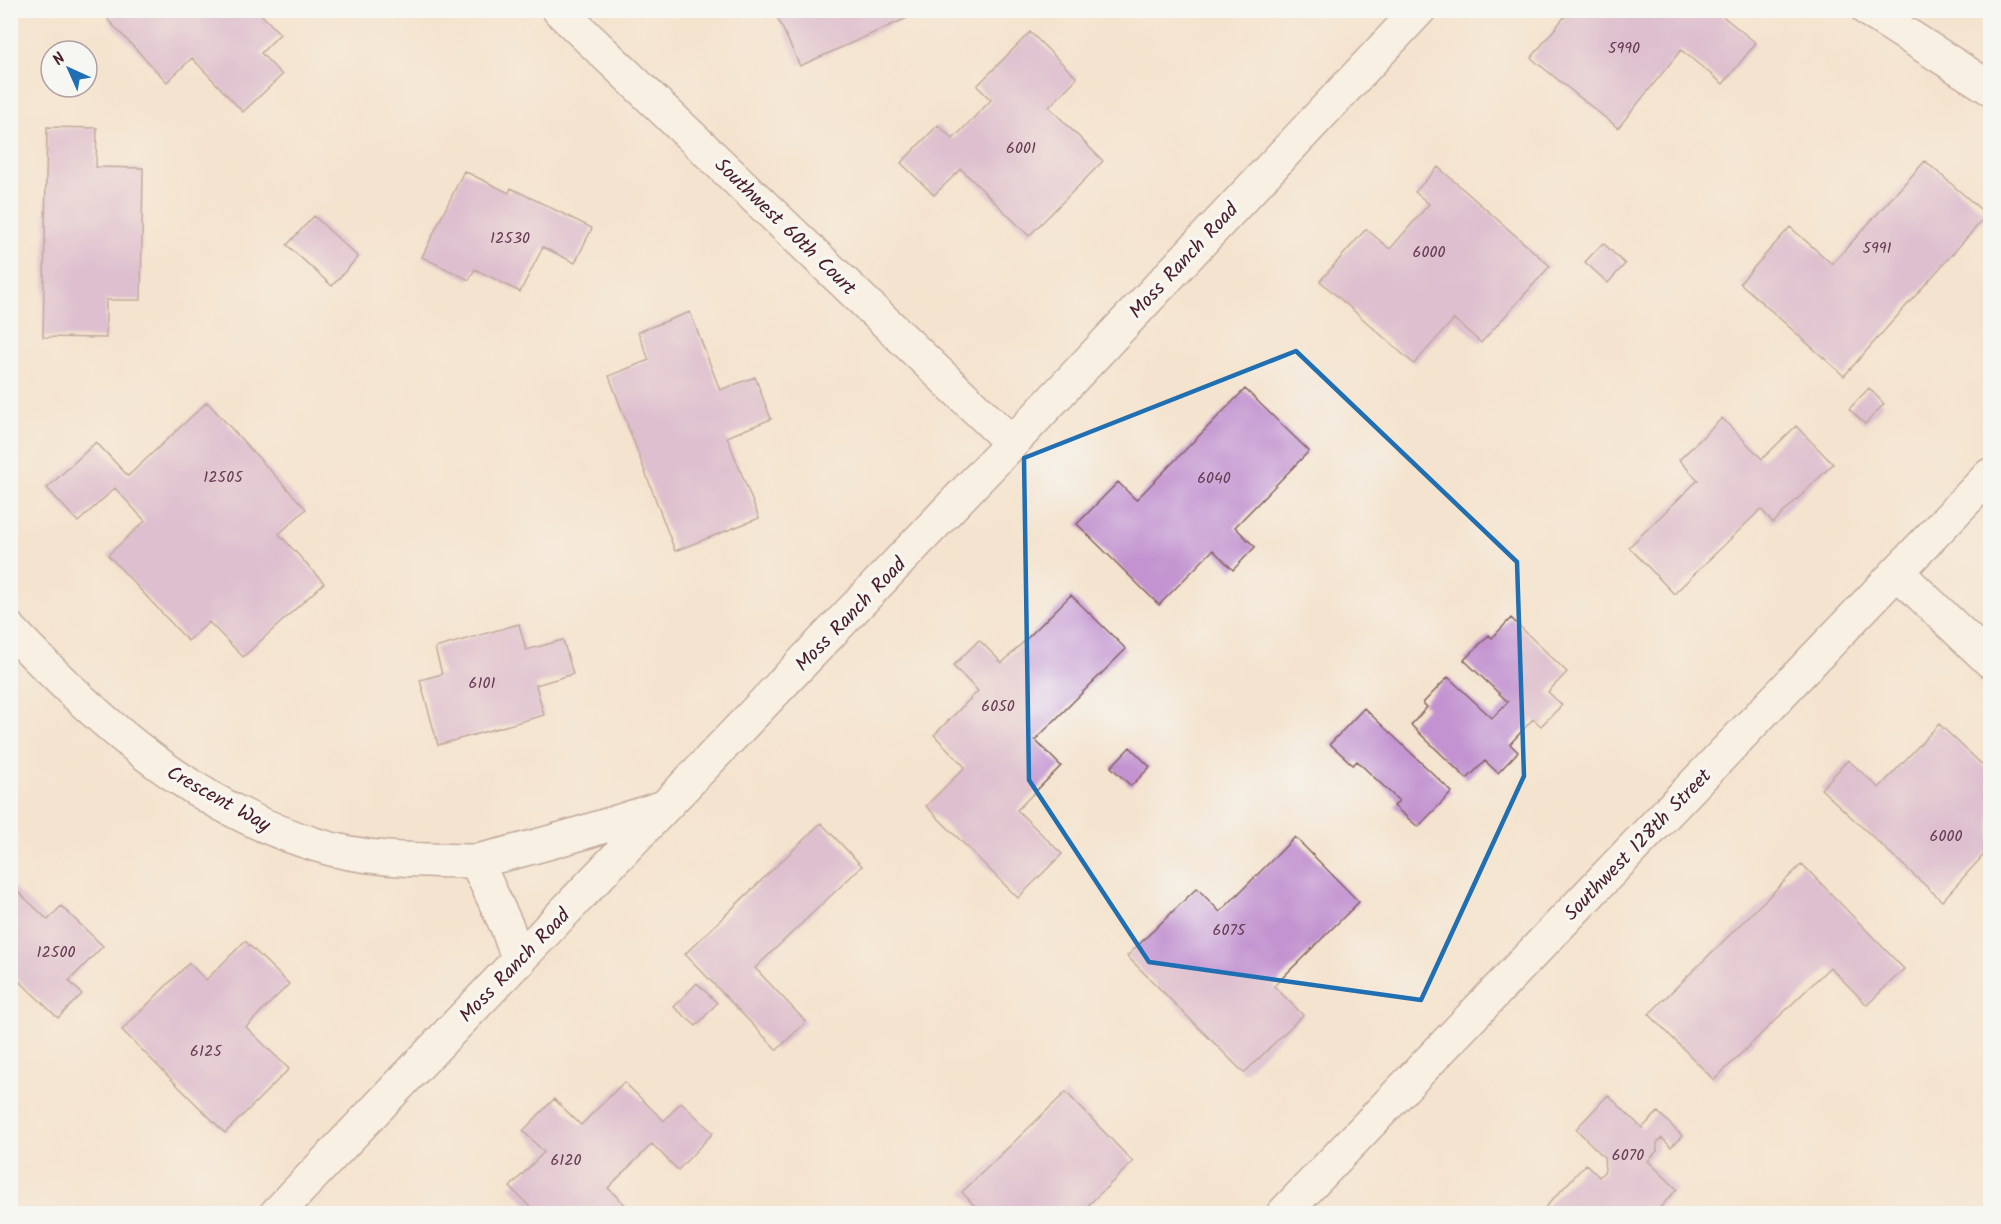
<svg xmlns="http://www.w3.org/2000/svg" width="2001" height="1224" font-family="Kalam,sans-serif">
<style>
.building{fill:#c293d0}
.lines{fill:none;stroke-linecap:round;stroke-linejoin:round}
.minor-casing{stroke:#866464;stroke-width:36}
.minor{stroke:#fff;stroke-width:33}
.marked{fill:none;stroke:#1f6fb2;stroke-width:4.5;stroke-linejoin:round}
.labels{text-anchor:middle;stroke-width:6;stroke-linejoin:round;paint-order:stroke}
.number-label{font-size:16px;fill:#683c54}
.street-label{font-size:20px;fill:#4a1f2b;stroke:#f6f6f2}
</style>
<rect width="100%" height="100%" fill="#f6f6f2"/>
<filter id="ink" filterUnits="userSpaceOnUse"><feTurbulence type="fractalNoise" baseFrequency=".0167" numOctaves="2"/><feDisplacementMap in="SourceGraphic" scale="12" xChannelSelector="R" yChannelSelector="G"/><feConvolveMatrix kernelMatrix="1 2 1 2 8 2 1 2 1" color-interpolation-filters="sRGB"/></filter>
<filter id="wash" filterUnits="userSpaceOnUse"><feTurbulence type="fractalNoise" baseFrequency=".008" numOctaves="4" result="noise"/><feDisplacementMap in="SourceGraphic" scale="24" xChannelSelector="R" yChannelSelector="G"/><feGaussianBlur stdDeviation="1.35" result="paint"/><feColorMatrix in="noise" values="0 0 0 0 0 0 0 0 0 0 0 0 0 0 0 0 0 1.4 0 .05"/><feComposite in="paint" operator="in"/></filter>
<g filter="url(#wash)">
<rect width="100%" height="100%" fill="#f4e3ce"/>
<g id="blocks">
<path class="building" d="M118,10H257L280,34L261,53L282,75L243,112L192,58L167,82L108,20Z
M774,10H904L907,18L800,66Z
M1570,10H1715L1756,43L1723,84L1681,50L1618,128L1531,58Z
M1030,32L1077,78L1049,107L1103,161L1029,236L961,169L934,195L901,163L938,125L953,139L991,100L977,86Z
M47,127L97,128L96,167L143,168L141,300H106V338L43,337Z
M1925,161L1987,215L1844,376L1740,283L1790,227L1832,264Z
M1438,167L1550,266L1481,343L1454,319L1414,364L1320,281L1366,229L1390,249L1429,204L1415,192Z
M464,171L509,193L511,188L592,228L575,263L543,247L520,292L475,269L469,280L422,257Z
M314,216L358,257L332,286L287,245Z
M1603,243L1625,264L1608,283L1585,262Z
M690,312L720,390L755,377L771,419L727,437L759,518L675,551L609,376L649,360L638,332Z
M1869,388L1884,404L1865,424L1849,409Z
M1245,389L1309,451L1235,527L1255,547L1233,570L1213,550L1159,605L1077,524L1118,482L1136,500Z
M207,402L306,509L279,534L324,583L243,657L209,622L188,641L108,555L145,521L115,488L78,522L47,488L96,442L128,476Z
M1722,418L1762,459L1796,426L1833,464L1773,523L1761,509L1674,594L1629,547L1698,480L1679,460Z
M1071,595L1126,649L1035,740L1061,766L1017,810L1062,854L1018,898L926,806L965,767L934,735L978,691L953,666L979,640L1002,663Z
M1511,618L1567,672L1548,692L1562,705L1541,726L1533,719L1510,744L1518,752L1498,773L1485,761L1467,779L1411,725L1427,707L1423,703L1448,677L1492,718L1508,702L1464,660L1489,635L1492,638Z
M519,624L526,650L563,640L573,674L536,685L544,715L438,745L420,680L442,674L435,648Z
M1364,708L1452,792L1418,827L1394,806L1399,801L1357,761L1353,765L1330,744Z
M1939,724L1990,772V848L1942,901L1821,789L1848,760L1879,788Z
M1130,747L1150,767L1131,786L1111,767Z
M821,823L862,866L755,968L806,1022L777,1050L685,954Z
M1295,837L1359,902L1274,986L1303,1015L1244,1073L1127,956L1197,888L1220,912Z
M1802,864L1904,969L1867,1005L1830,967L1714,1080L1649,1014Z
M10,884L48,920L61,906L103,946L69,981L82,994L58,1018L10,972V959L16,953L10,948Z
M245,941L289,984L246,1027L289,1069L225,1133L122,1030L189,963L206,980Z
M697,983L717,1003L696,1026L674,1007Z
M624,1082L664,1121L681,1102L713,1133L678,1170L652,1144L608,1188L634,1214H537L510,1187L544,1152L523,1131L554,1099L581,1125Z
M1066,1092L1133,1162L1079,1214H982L962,1192Z
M1608,1095L1642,1128L1658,1112L1682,1136L1671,1147L1662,1138L1657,1143V1151L1648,1161L1677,1189L1654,1214H1539L1586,1164L1599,1177L1605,1171L1604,1157L1576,1129Z"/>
</g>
</g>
<g filter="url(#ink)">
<use href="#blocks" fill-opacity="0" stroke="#866464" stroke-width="1.5"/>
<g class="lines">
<defs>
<path id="minor" d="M559,10L1012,443
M1868,10L1990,88
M1897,572L1990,661
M10,629C97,721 194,808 317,845C367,861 424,860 476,861
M519,961L507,927L476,861C540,847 602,827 664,807
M276,1214L1012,443L1419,10
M1283,1214L1990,475"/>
</defs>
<use href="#minor" class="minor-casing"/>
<use href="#minor" class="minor"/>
</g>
</g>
<path d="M0 0H2001V1224H0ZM1296,351L1517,562L1524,776L1421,1000L1149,962L1029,780L1024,458Z" fill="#f4e3ce" fill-opacity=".55" fill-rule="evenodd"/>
<path class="marked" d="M1296,351L1517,562L1524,776L1421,1000L1149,962L1029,780L1024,458Z"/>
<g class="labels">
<g class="number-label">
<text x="1624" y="53">5990</text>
<text x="1021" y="153">6001</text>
<text x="510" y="243">12530</text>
<text x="1877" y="253">5991</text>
<text x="1429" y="257">6000</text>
<text x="223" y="482">12505</text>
<text x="1214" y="483">6040</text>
<text x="482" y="688">6101</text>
<text x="998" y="711">6050</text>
<text x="1946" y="841">6000</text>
<text x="1229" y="935">6075</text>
<text x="56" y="957">12500</text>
<text x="206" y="1056">6125</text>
<text x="1628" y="1160">6070</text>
<text x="566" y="1165">6120</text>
</g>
<g class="street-label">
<text transform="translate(786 226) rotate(44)" y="7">Southwest 60th Court</text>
<text transform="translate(1183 260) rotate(-47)" y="7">Moss Ranch Road</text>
<text transform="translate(850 614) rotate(-46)" y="7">Moss Ranch Road</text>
<text transform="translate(219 798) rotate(29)" y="7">Crescent Way</text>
<text transform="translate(1637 844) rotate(-46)" y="7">Southwest 128th Street</text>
<text transform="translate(514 965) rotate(-46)" y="7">Moss Ranch Road</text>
</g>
</g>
<rect width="2001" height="1224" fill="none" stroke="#f6f6f2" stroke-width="36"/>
<g transform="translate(69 69) rotate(315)"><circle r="28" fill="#f6f6f2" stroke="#b1a0a2" stroke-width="1.5"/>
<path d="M0-4.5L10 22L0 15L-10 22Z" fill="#1f6fb2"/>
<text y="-9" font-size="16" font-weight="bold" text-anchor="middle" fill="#4a1f2b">N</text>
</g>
</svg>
